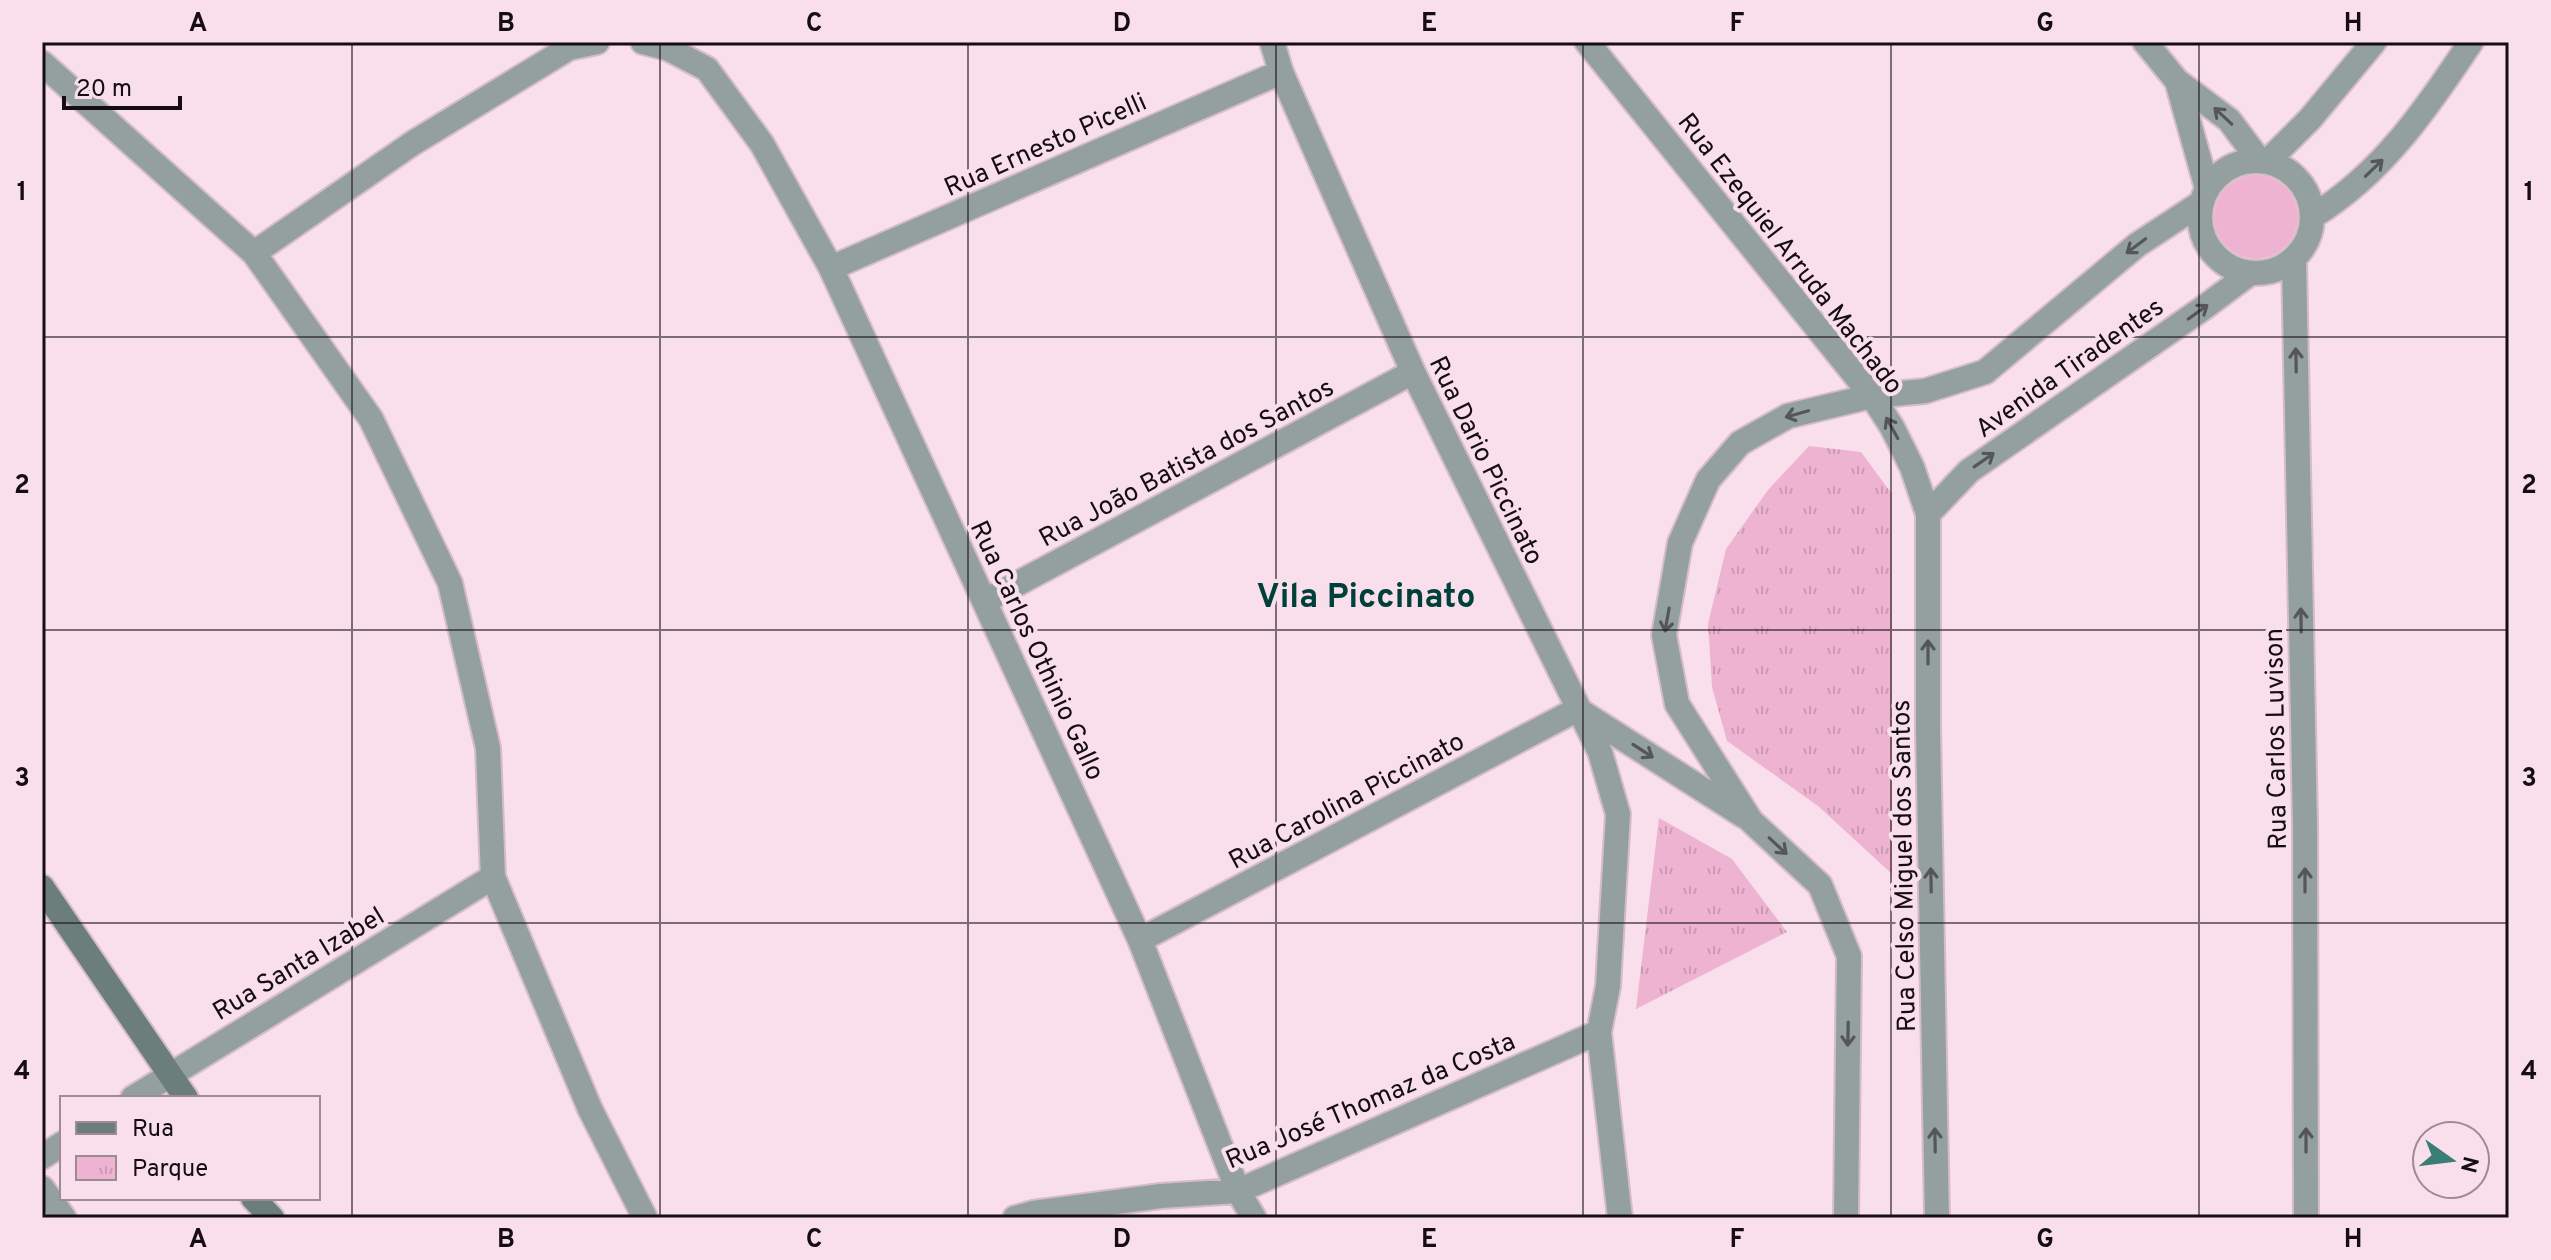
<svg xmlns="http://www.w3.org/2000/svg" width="2551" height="1260" font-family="Overpass,sans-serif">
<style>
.grass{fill:#eeb3d0}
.park{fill:url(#park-tufts)}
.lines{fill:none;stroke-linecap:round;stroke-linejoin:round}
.minor-casing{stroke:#d4bdc8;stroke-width:28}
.tertiary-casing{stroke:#d4bdc8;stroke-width:28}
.secondary-casing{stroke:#d4bdc8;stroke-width:28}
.minor{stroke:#94a09e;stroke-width:24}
.tertiary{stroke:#94a09e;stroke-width:24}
.secondary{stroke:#6c7e7b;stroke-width:24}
.oneway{stroke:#545658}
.grid{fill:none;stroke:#150d11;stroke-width:2;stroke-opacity:0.55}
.labels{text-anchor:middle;stroke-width:8;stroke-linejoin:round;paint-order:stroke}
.street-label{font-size:26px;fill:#150d11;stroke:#f8dfeb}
.district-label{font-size:34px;font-weight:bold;fill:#00403a;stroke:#f8dfeb}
.neatline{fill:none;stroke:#150d11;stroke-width:3}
.grid-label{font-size:26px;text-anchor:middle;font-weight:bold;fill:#150d11}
</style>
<defs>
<pattern id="park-tufts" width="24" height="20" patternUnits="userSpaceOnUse" patternTransform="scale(2)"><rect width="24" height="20" fill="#eeb3d0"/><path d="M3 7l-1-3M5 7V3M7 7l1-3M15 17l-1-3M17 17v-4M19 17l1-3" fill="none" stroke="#cb99b2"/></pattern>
</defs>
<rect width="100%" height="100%" fill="#f8dfeb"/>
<path class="grass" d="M2214 217a42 42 0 1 1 84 0a42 42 0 1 1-84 0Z"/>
<path class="park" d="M1809,446L1861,452L1892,494V874L1818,806L1727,741L1712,687L1708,624L1726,549L1768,490Z
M1659,818L1732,859L1787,932L1636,1009Z"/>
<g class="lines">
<defs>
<path id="minor" d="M643,42L667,48L707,69L762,144L831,268L1140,940L1238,1191L1254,1218
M1272,42L1281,72L1413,372L1600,752L1618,814L1608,986L1599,1032L1620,1218
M1587,42L1872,396L1892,427L1912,467L1928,514V730L1937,1218
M42,63L254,253L371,419L450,583L488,748L493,877L590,1109L645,1218
M2200 217a56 56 0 1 1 112 0a56 56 0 1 1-112 0Z
M2268,161L2310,119L2374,42
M2313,216C2382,174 2427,108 2471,42
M254,253L413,143L569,48L597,42
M2294,260L2305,825L2306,1218
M831,268L1281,72
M1928,514L1969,471L2202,309L2249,274
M985,601L1413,372
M1580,711L1744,816
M1140,940L1578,709
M133,1098L493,877
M42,1157L62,1144
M42,1188L64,1218
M1015,1218L1033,1213L1161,1196L1238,1191L1599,1032
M1846,1218L1849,956L1820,885L1751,821L1677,704L1664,635L1680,543L1708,480L1740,443L1788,416L1872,396L1925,391L1985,372L2137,245L2201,203"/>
<path id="tertiary" d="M2145,42L2177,81L2229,120L2259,160
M2177,81L2207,188"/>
<path id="secondary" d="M42,887L186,1098
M253,1198L272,1218"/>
</defs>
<use href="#minor" class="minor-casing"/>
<use href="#tertiary" class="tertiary-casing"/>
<use href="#secondary" class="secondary-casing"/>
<use href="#minor" class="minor"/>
<use href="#tertiary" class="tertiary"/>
<use href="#secondary" class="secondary"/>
</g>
<defs><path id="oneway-shaft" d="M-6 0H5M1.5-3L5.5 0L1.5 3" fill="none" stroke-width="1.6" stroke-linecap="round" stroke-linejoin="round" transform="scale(2)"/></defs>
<g class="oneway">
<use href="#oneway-shaft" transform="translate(2223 116) rotate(-137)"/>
<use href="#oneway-shaft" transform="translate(2374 168) rotate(-44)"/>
<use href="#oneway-shaft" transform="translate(2136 246) rotate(143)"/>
<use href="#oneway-shaft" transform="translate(2198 312) rotate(-36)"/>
<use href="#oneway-shaft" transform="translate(2296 360) rotate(-91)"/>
<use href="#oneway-shaft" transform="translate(1797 414) rotate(164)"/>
<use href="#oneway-shaft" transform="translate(1892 428) rotate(-119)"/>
<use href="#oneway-shaft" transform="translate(1984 460) rotate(-35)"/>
<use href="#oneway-shaft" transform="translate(1667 620) rotate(100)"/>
<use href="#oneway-shaft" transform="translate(2301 620) rotate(-91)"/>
<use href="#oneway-shaft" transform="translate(1928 652) rotate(-90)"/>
<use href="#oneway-shaft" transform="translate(1643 751) rotate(33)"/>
<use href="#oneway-shaft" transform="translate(1778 846) rotate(43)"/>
<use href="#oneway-shaft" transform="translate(1931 880) rotate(-91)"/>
<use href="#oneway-shaft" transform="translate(2305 880) rotate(-90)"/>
<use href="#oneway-shaft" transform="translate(1848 1034) rotate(91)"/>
<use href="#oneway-shaft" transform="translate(1935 1140) rotate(-91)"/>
<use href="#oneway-shaft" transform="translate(2306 1140) rotate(-90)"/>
</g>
<path class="grid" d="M352,42V1218M660,42V1218M968,42V1218M1276,42V1218M1583,42V1218M1891,42V1218M2199,42V1218M42,337H2509M42,630H2509M42,923H2509"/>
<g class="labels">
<g class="street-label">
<text transform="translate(1045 144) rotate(-24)" y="9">Rua Ernesto Picelli</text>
<text transform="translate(1791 253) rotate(52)" y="9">Rua Ezequiel Arruda Machado</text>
<text transform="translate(2069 367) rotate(-35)" y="9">Avenida Tiradentes</text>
<text transform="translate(1487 460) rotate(64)" y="9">Rua Dario Piccinato</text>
<text transform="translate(1186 462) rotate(-28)" y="9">Rua João Batista dos Santos</text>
<text transform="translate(1038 650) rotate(65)" y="9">Rua Carlos Othinio Gallo</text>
<text transform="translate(2275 739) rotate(-91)" y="9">Rua Carlos Luvison</text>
<text transform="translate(1346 800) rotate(-28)" y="9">Rua Carolina Piccinato</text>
<text transform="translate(1903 866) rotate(-91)" y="9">Rua Celso Miguel dos Santos</text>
<text transform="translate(298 963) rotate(-31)" y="9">Rua Santa Izabel</text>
<text transform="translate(1370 1100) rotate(-23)" y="9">Rua José Thomaz da Costa</text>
</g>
<g class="district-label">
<text x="1366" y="607">Vila Piccinato</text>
</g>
</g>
<rect width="2551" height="1260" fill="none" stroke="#f8dfeb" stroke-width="88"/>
<rect x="60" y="1096" width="260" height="104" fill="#f8dfeb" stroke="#9d8b94" stroke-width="2"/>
<rect x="76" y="1122" width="40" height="12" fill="#6c7e7b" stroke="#9d8b94" stroke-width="2"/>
<text x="132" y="1136" font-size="24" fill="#150d11">Rua</text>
<rect x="76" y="1156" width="40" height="24" fill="url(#park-tufts)" stroke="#9d8b94" stroke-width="2"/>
<text x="132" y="1176" font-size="24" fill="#150d11">Parque</text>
<g transform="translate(2451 1160) rotate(104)"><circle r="38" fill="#f8dfeb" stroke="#9d8b94" stroke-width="2"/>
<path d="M0-6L14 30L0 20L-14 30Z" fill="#387e74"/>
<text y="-12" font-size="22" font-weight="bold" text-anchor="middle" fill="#150d11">N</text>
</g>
<path d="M64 96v12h116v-12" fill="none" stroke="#150d11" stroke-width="4"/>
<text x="76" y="96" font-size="24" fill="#150d11" stroke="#f8dfeb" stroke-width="6" paint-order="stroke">20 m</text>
<rect x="44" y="44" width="2463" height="1172" class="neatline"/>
<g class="grid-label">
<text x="198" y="31">A</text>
<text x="506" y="31">B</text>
<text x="814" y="31">C</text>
<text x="1122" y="31">D</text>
<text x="1429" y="31">E</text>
<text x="1737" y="31">F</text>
<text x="2045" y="31">G</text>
<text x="2353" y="31">H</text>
<text x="22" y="200">1</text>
<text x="2529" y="200">1</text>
<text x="22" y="493">2</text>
<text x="2529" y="493">2</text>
<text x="22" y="786">3</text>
<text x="2529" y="786">3</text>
<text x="22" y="1079">4</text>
<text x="2529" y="1079">4</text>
<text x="198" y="1247">A</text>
<text x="506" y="1247">B</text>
<text x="814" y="1247">C</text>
<text x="1122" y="1247">D</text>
<text x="1429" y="1247">E</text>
<text x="1737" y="1247">F</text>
<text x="2045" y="1247">G</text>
<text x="2353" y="1247">H</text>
</g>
</svg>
